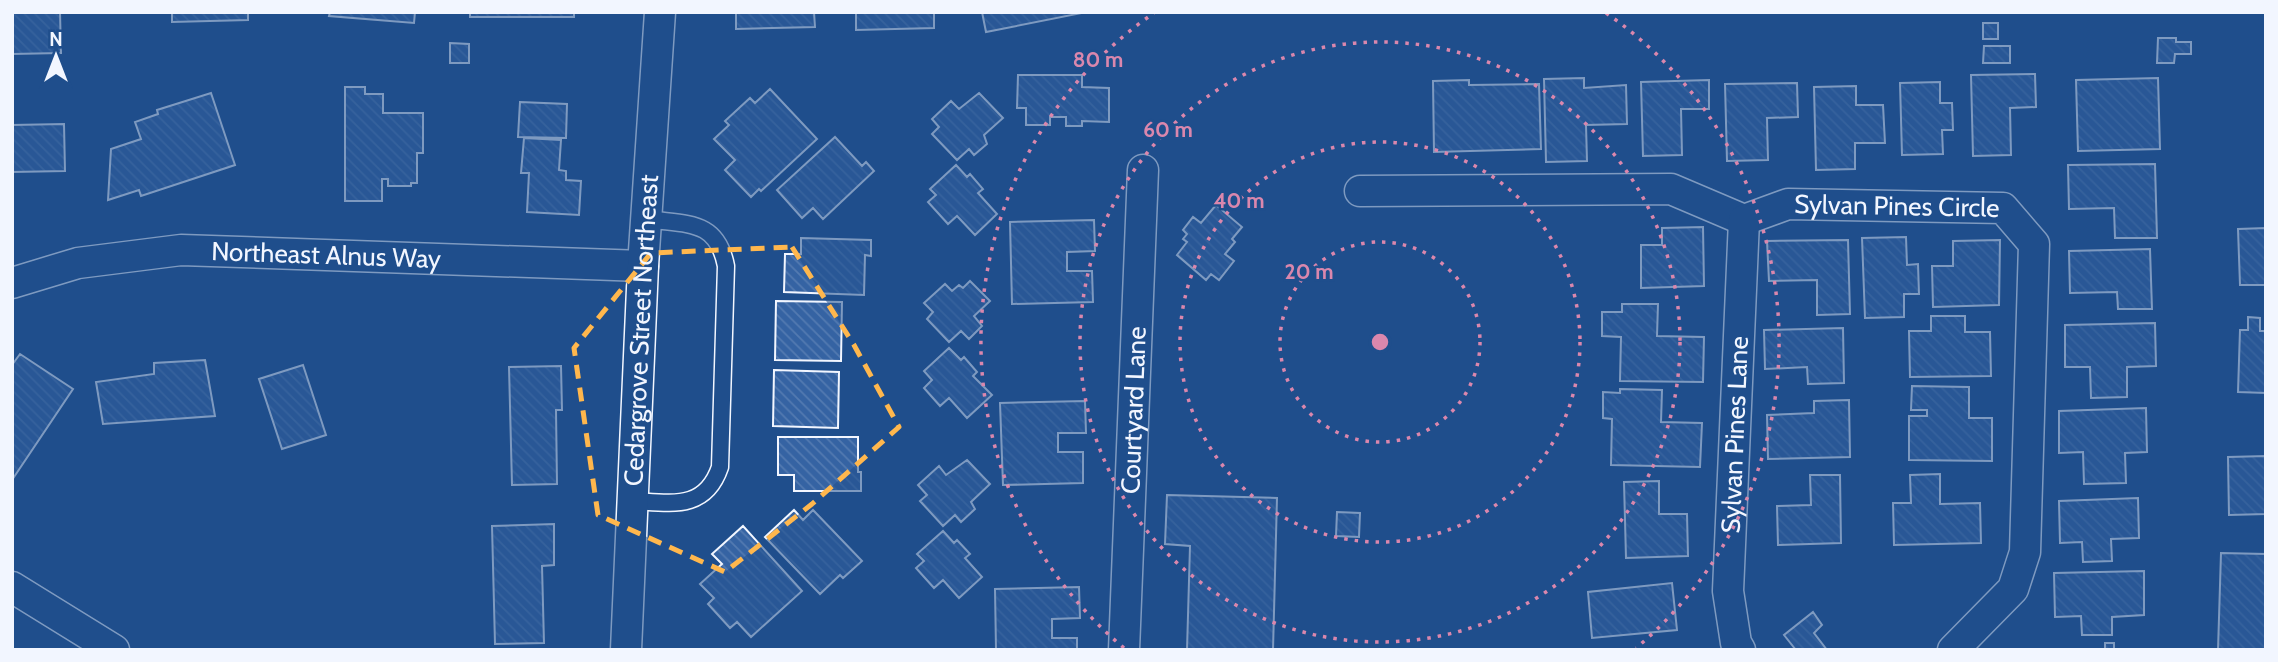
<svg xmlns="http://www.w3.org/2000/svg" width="2278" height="662" font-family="Cabin,sans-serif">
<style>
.building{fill:url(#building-back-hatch);stroke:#f2f6ff;stroke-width:2}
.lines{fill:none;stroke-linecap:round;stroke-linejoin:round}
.lane-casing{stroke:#f2f6ff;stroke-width:19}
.street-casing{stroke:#f2f6ff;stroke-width:33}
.lane{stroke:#1f4e8c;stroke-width:16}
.street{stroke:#1f4e8c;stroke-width:30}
.marked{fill:none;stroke:#ffb74d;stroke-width:5;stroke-dasharray:14 9;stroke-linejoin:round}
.ring{fill:none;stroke:#da87ad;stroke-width:3.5;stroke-dasharray:3.5 7}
.labels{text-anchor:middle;stroke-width:5;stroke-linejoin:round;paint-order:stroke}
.street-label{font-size:26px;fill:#f2f6ff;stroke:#1f4e8c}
.centre{fill:#da87ad;stroke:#1f4e8c;stroke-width:3.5}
.ring-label{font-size:21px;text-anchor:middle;font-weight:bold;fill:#da87ad;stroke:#1f4e8c;stroke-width:5;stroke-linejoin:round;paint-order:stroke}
</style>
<defs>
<pattern id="building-back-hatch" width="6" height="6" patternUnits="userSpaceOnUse" patternTransform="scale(1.75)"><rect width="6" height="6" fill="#3563a3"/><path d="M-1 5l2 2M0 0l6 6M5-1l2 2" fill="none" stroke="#537ab1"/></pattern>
</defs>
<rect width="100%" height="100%" fill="#1f4e8c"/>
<path class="building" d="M12,12H60L61,53L12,54Z
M172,12H248V20L172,22Z
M330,12H415L414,23L329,16Z
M470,12H574V17H470Z
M736,12H814L815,27L736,29Z
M856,12H934V28L856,30Z
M982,12H1081L1082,13L986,32Z
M1983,23H1998V39H1983Z
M2158,38H2176V42H2191V54H2175L2174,63H2157Z
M450,43L469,44V63H450Z
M1984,46H2010V63H1983Z
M2035,74L2036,107L2010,108L2011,155L1973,156L1971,75Z
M1018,75H1082V87L1109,88V122L1082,121V126H1066V117H1050V125H1026V108H1017Z
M1584,78V88L1626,85L1627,124L1586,125L1587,161L1546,162L1544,79Z
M2158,78L2160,149L2078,151L2076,80Z
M1469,80V85L1539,84L1541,149L1434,152L1433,81Z
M1709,80V109H1681L1682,155L1643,156L1641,82Z
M1940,82V103H1952L1953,130H1942L1943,154L1902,155L1900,83Z
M1797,83L1798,117L1767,118L1768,160L1727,161L1725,84Z
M1856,86V105H1883L1885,143H1855V169L1816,170L1814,87Z
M345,87H365V94H383V113H423V153H417V183H411V186H388V179H382V201H345Z
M770,89L817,139L761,191L759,189L751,197L725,170L735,160L714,139L729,125L725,121L750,98L755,103Z
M211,93L235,165L141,196L139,190L108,200L111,149L141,139L135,122L158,114L157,110Z
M979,93L1003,118L984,135L987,144L974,155L969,149L957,160L932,134L939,127L932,119L951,101L959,109Z
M520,102L567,104L566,138L518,137Z
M64,124L65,171L12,172V125Z
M835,137L862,166L866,162L874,171L823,219L813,208L802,218L777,190Z
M524,138L561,140L559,170L566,171V180L581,181L579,215L527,212L529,173H521Z
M2155,164L2157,238H2115L2114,208L2069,209L2068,165Z
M956,165L967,177L970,174L983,189L978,193L997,214L975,235L957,216L948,224L928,202L936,195L930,189Z
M1216,205L1242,227L1232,239L1235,242L1225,254L1234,261L1219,280L1211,274L1206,280L1177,255L1187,242L1183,239L1187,234L1183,230L1193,217L1201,223Z
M1094,220L1095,251L1067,252V271H1092L1093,302L1012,304L1010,222Z
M1703,227L1704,286L1641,288V245H1662V228Z
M2266,228V285H2240L2238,229Z
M1906,237L1907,265L1918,264L1919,294H1904V317L1865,318L1862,238Z
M801,238L871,240V256L865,255L864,295L784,292L785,254H801Z
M1848,240L1850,314L1817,315V280L1769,281L1767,241Z
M2000,240L1999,305L1933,307L1932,266H1953V241Z
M2150,249L2152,309H2118L2117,292L2070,293L2069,251Z
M970,281L990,301L974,316L982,326L969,339L961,331L949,342L927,319L933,312L924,303L945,284L952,291L959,285L963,288Z
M776,301L842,302L841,361L775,360Z
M1622,304H1658L1657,336L1704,337L1703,382L1620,381L1621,337L1602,336V312H1622Z
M1931,316H1965V332H1990L1991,376L1910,377L1909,331H1931Z
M2248,317L2260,318V331H2266V393L2238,392L2240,330H2248Z
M2155,323L2156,366L2127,367V397L2091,398L2090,367H2065V325Z
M1843,328L1844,383L1808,384L1807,367L1765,369L1764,330Z
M949,348L961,360L964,357L977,372L973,376L992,395L967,418L949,398L940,406L924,388L932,380L924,371Z
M20,354L73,389L12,480V365Z
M205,360L215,416L103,424L96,382L154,374V363Z
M303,365L326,435L282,449L259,379Z
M561,366L562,410H556L557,484L512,485L509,367Z
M774,370L839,372L838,428L773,426Z
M1912,386L1969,387V418H1992V461L1909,460V416H1927V410H1911Z
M1620,389L1662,390L1661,422L1702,423L1700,467L1611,465L1612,419L1603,418V392L1620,393Z
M1849,400L1850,457L1768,459L1767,415L1814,413V401Z
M1085,401L1086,433H1058V452H1083V483L1003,485L1000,403Z
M2146,408L2147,452L2125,453L2126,483L2084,484L2083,452L2059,453V411Z
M778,437H858V472H861V491H794V475H778Z
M2266,456V514L2229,515L2228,457Z
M967,460L990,484L971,502L975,509L961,522L955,515L943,526L920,501L927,495L918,485L939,466L946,475Z
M1940,474V504L1980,503L1981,543L1894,545L1893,503H1911L1910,475Z
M1810,475H1840L1841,543L1778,545L1777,506L1811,505Z
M1659,481V514H1687L1688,556L1626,558L1624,482Z
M1167,495L1277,498L1273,650H1187L1190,546L1165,544Z
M2138,498L2139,538L2111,539L2112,561L2083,562L2082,542L2060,543L2059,501Z
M794,510L803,520L813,510L862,561L843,578L840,575L820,594L765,537Z
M1337,512L1360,513L1359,537L1336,536Z
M554,524V565L542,566L544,643L495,644L492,526Z
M743,526L802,591L751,637L737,622L730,628L708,604L714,598L700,584L722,564L712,554Z
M943,531L954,543L957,540L970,554L965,558L982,577L959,598L943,580L934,588L916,568L924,561L917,554Z
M2221,553L2266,554V650H2218Z
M2144,571V615L2112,617V635H2082L2081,616L2055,617L2054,573Z
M1672,583L1677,630L1592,638L1588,592Z
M1079,587L1080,618L1052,619V638H1077V650H996L995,589Z
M1813,612L1822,625L1814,633L1827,650H1796L1784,635Z
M2105,643H2114V650H2105Z"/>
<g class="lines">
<defs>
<path id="lane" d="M633,501C671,503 705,511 720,467L726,266C717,219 687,225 647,219"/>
<g id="street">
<path id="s1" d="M1360,191L1671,189L1744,220L1788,204L2003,208L2034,244L2025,552L2013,589L1953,650"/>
<path id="s2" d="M12,283L78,263L181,250L643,266"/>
<path d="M12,587L114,650"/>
<path id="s3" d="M626,650L643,266L660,12"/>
<path id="s4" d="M1124,650L1143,170"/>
<path id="s5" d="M1740,650L1736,643L1728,591L1744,220"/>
</g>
</defs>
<use href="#lane" class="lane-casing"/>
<use href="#street" class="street-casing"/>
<use href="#lane" class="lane"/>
<use href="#street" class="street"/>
</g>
<path d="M0 0H2278V662H0ZM792,247L854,345L899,427L812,504L725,572L598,515L574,348L651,253Z" fill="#1f4e8c" fill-opacity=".55" fill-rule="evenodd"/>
<path class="marked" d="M792,247L854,345L899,427L812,504L725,572L598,515L574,348L651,253Z"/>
<g class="ring">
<circle cx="1380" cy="342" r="100"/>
<circle cx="1380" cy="342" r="200"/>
<circle cx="1380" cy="342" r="300"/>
<path d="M1124 648A399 399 0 0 1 1154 13M1606 13A399 399 0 0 1 1636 648"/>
</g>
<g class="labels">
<g class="street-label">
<text dy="9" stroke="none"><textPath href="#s1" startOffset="546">Sylvan Pines Circle</textPath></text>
<text dy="9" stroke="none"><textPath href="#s2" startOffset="318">Northeast Alnus Way</textPath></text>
<text dy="9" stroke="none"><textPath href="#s3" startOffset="320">Cedargrove Street Northeast</textPath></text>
<text dy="9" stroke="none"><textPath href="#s4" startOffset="240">Courtyard Lane</textPath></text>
<text dy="9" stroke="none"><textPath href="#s5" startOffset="217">Sylvan Pines Lane</textPath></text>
</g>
</g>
<circle cx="1380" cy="342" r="10" class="centre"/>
<g class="ring-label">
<text x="1098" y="67">80 m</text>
<text x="1168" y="137">60 m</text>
<text x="1239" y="208">40 m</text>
<text x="1309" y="279">20 m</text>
</g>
<rect width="2278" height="662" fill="none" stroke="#f2f6ff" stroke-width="28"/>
<g transform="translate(56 56)" stroke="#1f4e8c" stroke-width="5" paint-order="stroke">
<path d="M0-5L12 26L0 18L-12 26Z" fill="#f2f6ff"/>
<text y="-10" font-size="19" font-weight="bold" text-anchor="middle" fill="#f2f6ff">N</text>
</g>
</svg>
